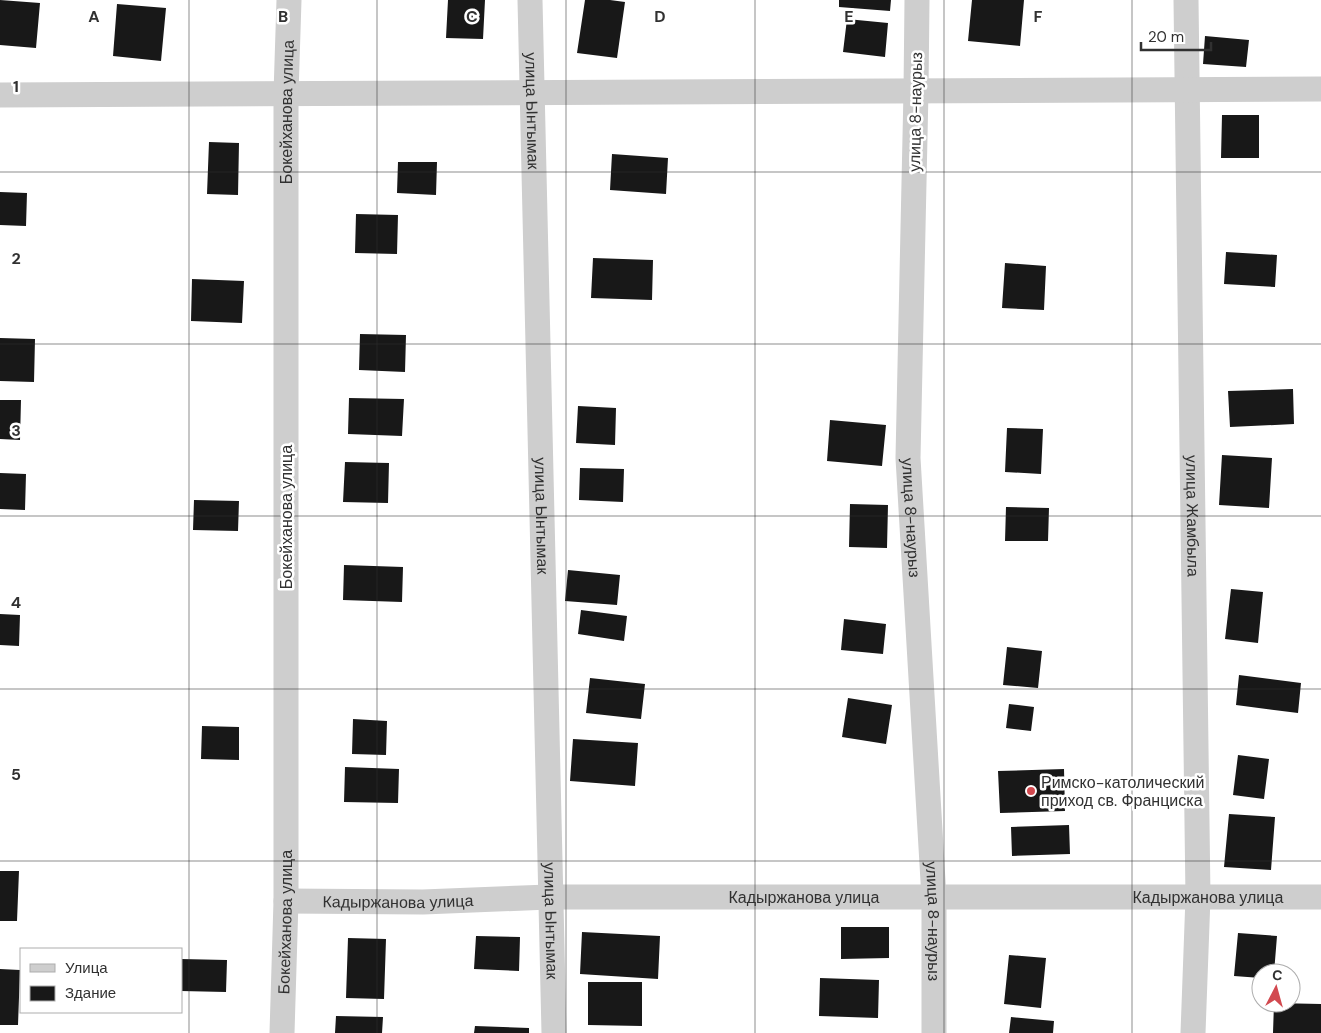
<svg xmlns="http://www.w3.org/2000/svg" width="1321" height="1033" font-family="'DM Sans',sans-serif">
<style>
.building{fill:#181818}
.lines{fill:none;stroke-linecap:round;stroke-linejoin:round}
.minor{stroke:#cecece;stroke-width:25}
.grid{fill:none;stroke:#313131;stroke-width:1;stroke-opacity:0.55}
.poi-dot{fill:#d2494f;stroke:#fff;stroke-width:2}
.labels{text-anchor:middle;stroke-width:5;stroke-linejoin:round;paint-order:stroke}
.street-label{font-size:16px;fill:#313131;stroke:#fff}
.poi-label{font-size:16px;fill:#313131;stroke:#fff;text-anchor:start}
.grid-label{font-size:16px;text-anchor:middle;font-weight:bold;fill:#313131;stroke:#fff;stroke-width:5;stroke-linejoin:round;paint-order:stroke}
</style>
<rect width="100%" height="100%" fill="#fff"/>
<path class="building" d="M0,0L40,3L36,48L0,45Z
M448,0H485L483,39L446,38Z
M585,0H610L625,2L617,58L577,53Z
M839,0H891L890,11L839,7Z
M972,0H1024L1020,46L968,41Z
M117,4L166,8L161,61L113,56Z
M847,19L888,23L885,57L843,52Z
M1205,36L1249,40L1246,67L1203,64Z
M1222,115H1259V158H1221Z
M209,142L239,143L238,195L207,194Z
M612,154L668,158L666,194L610,190Z
M398,162H437L436,195L397,193Z
M0,192L27,193L26,226L0,225Z
M356,214L398,215L397,254L355,253Z
M1226,252L1277,255L1275,287L1224,284Z
M593,258L653,260L652,300L591,298Z
M1005,263L1046,266L1044,310L1002,308Z
M192,279L244,281L242,323L191,321Z
M360,334L406,335L405,372L359,370Z
M0,338L35,339L34,382L0,381Z
M1293,389L1294,424L1230,427L1228,391Z
M349,398L404,399L402,436L348,434Z
M0,400H21L20,440L0,439Z
M578,406L616,408L615,445L576,443Z
M830,420L886,425L882,466L827,461Z
M1007,428L1043,429L1041,474L1005,472Z
M1222,455L1272,458L1269,508L1219,505Z
M345,462L389,463L388,503L343,502Z
M580,468L624,469L623,502L579,500Z
M0,473L26,474L25,510L0,509Z
M194,500L239,501L238,531L193,530Z
M850,504L888,505L887,548L849,547Z
M1006,507L1049,508L1048,541H1005Z
M344,565L403,567L402,602L343,600Z
M568,570L620,575L617,605L565,601Z
M1231,589L1263,592L1258,643L1225,639Z
M581,610L627,616L624,641L578,634Z
M0,614L20,615L19,646L0,645Z
M844,619L886,624L883,654L841,650Z
M1007,647L1042,651L1038,688L1003,685Z
M1239,675L1301,683L1298,713L1236,705Z
M590,678L645,684L641,719L586,713Z
M848,698L892,705L886,744L842,737Z
M1009,704L1034,707L1031,731L1006,728Z
M353,719L387,721L386,755L352,754Z
M202,726L239,727V760L201,759Z
M573,739L638,743L635,786L570,781Z
M1238,755L1269,759L1264,799L1233,795Z
M345,767L399,769L398,803L344,802Z
M1064,769L1065,811L1000,813L998,771Z
M1229,814L1275,817L1271,870L1224,867Z
M1069,825L1070,854L1012,856L1011,827Z
M0,871H19L17,921H0Z
M841,927H889V958L841,959Z
M582,932L660,936L658,979L580,974Z
M1238,933L1277,936L1274,973H1261V978L1234,976Z
M476,936L520,937L519,971L474,969Z
M348,938L386,939L384,999L346,998Z
M1009,955L1046,958L1041,1008L1004,1004Z
M181,959L227,960L226,992L181,991Z
M0,969L20,970L18,1025H0Z
M820,978L879,980L878,1018L819,1016Z
M588,982H642V1026L588,1025Z
M1274,1003L1321,1004V1033H1273Z
M336,1016L383,1017L382,1033H335Z
M1011,1017L1054,1021L1053,1033H1009Z
M475,1026L529,1028V1033H474Z"/>
<g class="lines">
<g class="minor">
<path id="s1" d="M530,0L554,1033"/>
<path id="s2" d="M917,0L916,91L908,458L934,898V1033"/>
<path id="s3" d="M1186,0L1198,897L1193,1033"/>
<path d="M0,95L1321,89"/>
<path id="s4" d="M286,901L423,902L549,897H1321"/>
<path id="s5" d="M282,1033L286,901V94L289,0"/>
</g>
</g>
<path class="grid" d="M189,0V1033M377,0V1033M566,0V1033M755,0V1033M944,0V1033M1132,0V1033M0,172H1321M0,344H1321M0,516H1321M0,689H1321M0,861H1321"/>
<circle class="poi-dot" cx="1031" cy="791" r="5"/>
<g class="labels">
<g class="street-label">
<text dy="6" stroke="none"><textPath href="#s5" startOffset="921">Бокейханова улица</textPath></text>
<text dy="6" stroke="none"><textPath href="#s1" startOffset="111">улица Ынтымак</textPath></text>
<text transform="translate(915 112) rotate(-89)" y="6">улица 8-наурыз</text>
<text transform="translate(286 517) rotate(-90)" y="6">Бокейханова улица</text>
<text dy="6" stroke="none"><textPath href="#s1" startOffset="516">улица Ынтымак</textPath></text>
<text dy="6" stroke="none"><textPath href="#s2" startOffset="518">улица 8-наурыз</textPath></text>
<text dy="6" stroke="none"><textPath href="#s3" startOffset="516">улица Жамбыла</textPath></text>
<text dy="6" stroke="none"><textPath href="#s4" startOffset="922">Кадыржанова улица</textPath></text>
<text dy="6" stroke="none"><textPath href="#s4" startOffset="518">Кадыржанова улица</textPath></text>
<text dy="6" stroke="none"><textPath href="#s4" startOffset="112">Кадыржанова улица</textPath></text>
<text dy="6" stroke="none"><textPath href="#s5" startOffset="111">Бокейханова улица</textPath></text>
<text dy="6" stroke="none"><textPath href="#s1" startOffset="921">улица Ынтымак</textPath></text>
<text dy="6" stroke="none"><textPath href="#s2" startOffset="922">улица 8-наурыз</textPath></text>
</g>
<g class="poi-label">
<text x="1041" y="788">Римско-католический<tspan x="1041" dy="18">приход св. Франциска</tspan></text>
</g>
</g>
<g class="grid-label">
<text x="94" y="22">A</text>
<text x="283" y="22">B</text>
<text x="472" y="22">C</text>
<text x="660" y="22">D</text>
<text x="849" y="22">E</text>
<text x="1038" y="22">F</text>
<text x="16" y="92">1</text>
<text x="16" y="264">2</text>
<text x="16" y="436">3</text>
<text x="16" y="608">4</text>
<text x="16" y="780">5</text>
</g>
<rect x="20" y="948" width="162" height="65" fill="#ffffff" stroke="#adadad"/>
<rect x="30" y="964" width="25" height="8" fill="#cecece" stroke="#adadad"/>
<text x="65" y="973" font-size="15" fill="#313131">Улица</text>
<rect x="30" y="986" width="25" height="15" fill="#181818" stroke="#adadad"/>
<text x="65" y="998" font-size="15" fill="#313131">Здание</text>
<g transform="translate(1276 988) rotate(6)"><circle r="24" fill="#ffffff" stroke="#adadad"/>
<path d="M0-4L9 19L0 12L-9 19Z" fill="#d2494f"/>
<text y="-8" font-size="14" font-weight="bold" text-anchor="middle" fill="#313131">С</text>
</g>
<path d="M1141 42v8h70v-8" fill="none" stroke="#313131" stroke-width="2.5"/>
<text x="1148" y="42" font-size="15" fill="#313131" stroke="#ffffff" stroke-width="4" paint-order="stroke">20 m</text>
</svg>
